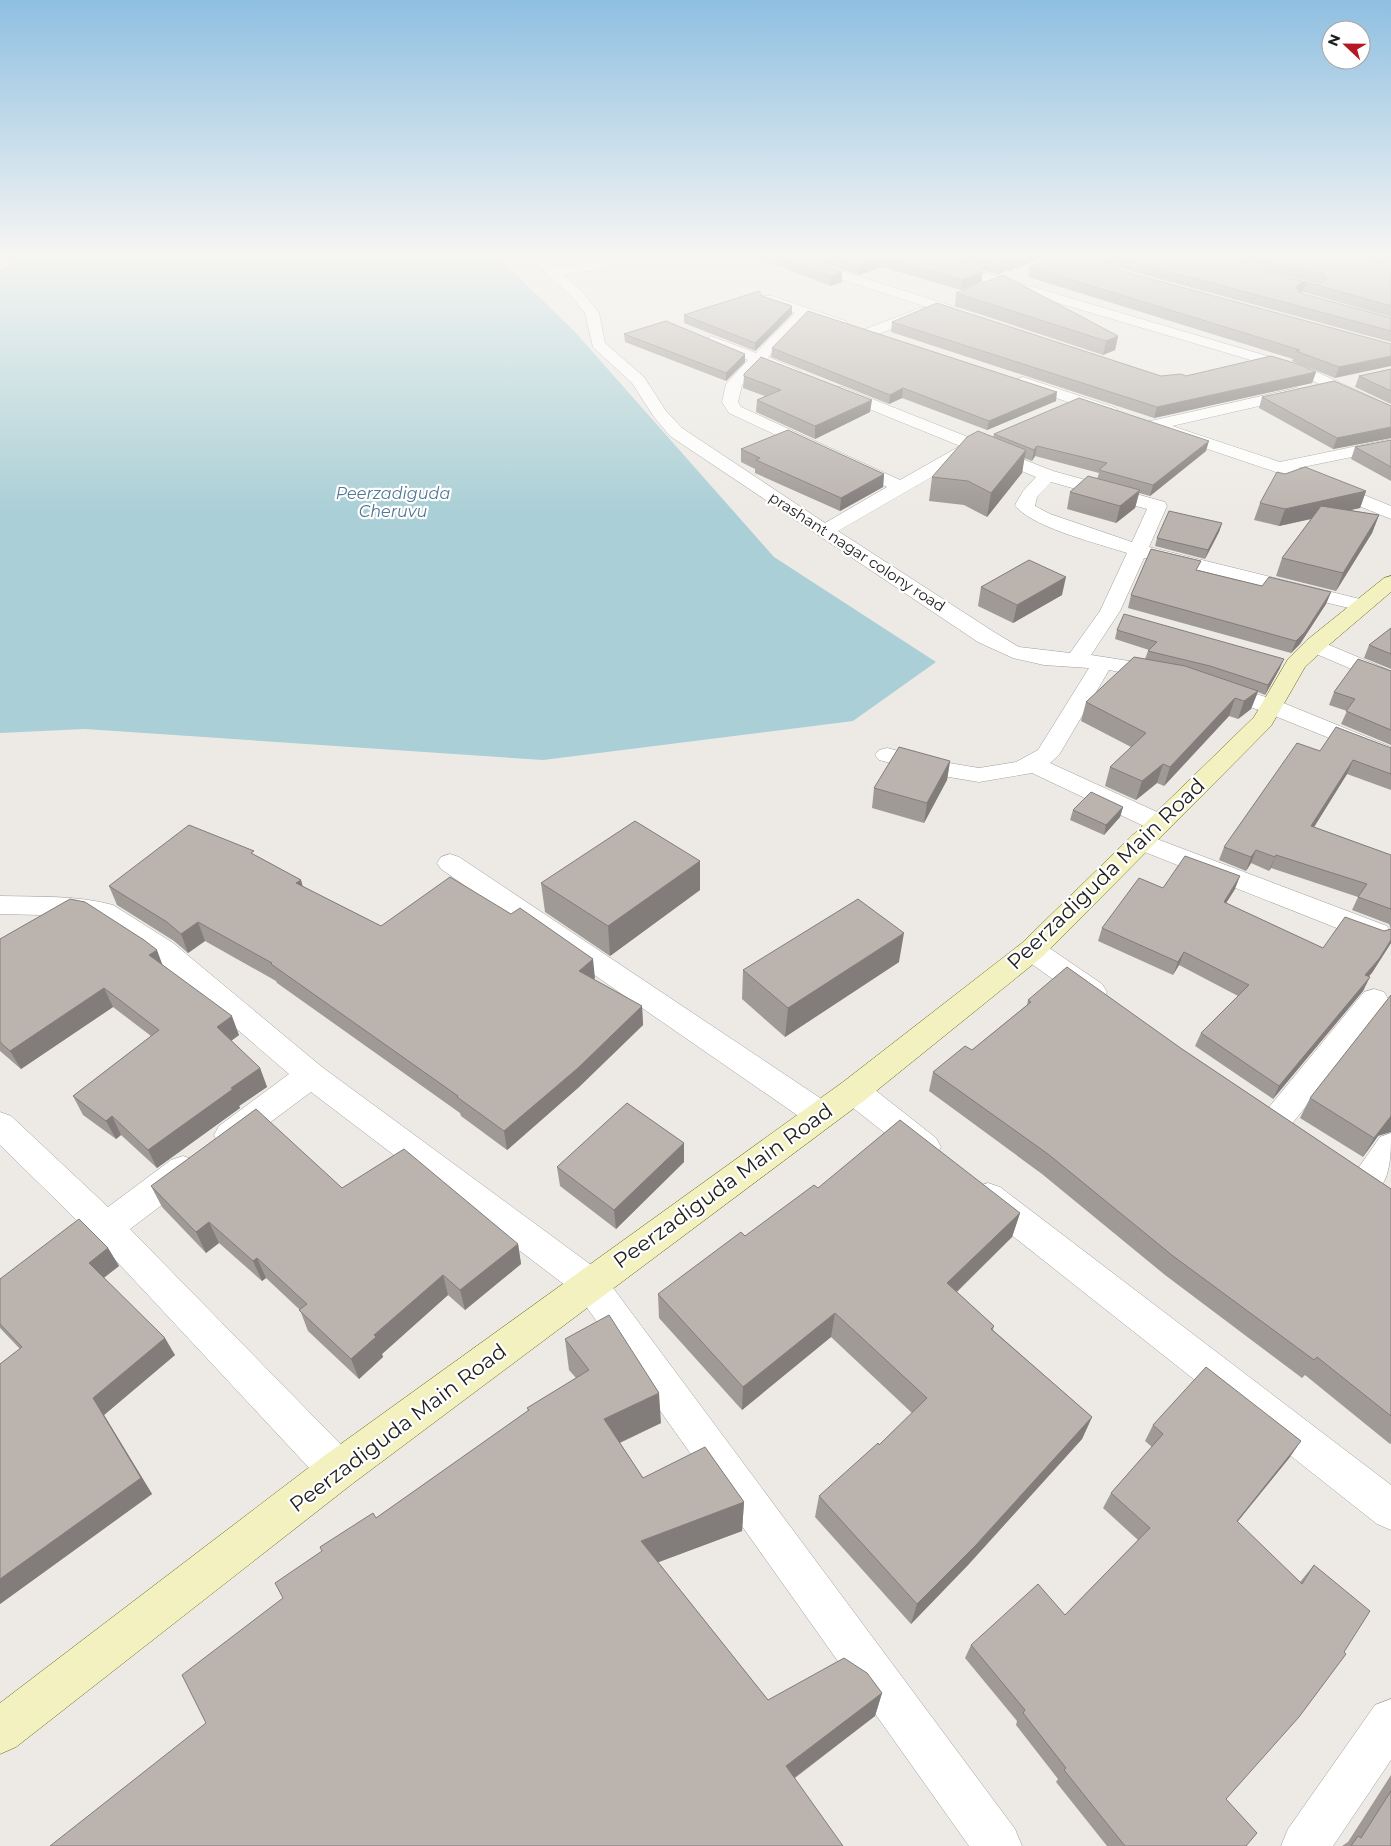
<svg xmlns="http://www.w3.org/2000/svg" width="1391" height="1846" font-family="Montserrat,sans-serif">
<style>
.water{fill:#aacfd6}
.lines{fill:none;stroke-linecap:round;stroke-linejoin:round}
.street-casing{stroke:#9f9f9f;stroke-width:1}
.secondary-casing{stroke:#646812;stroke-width:1}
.street{fill:#fff;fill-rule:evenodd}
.secondary{fill:#f2f1bf;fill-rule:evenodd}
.wall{fill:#a09a96}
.shaded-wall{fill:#827d7a}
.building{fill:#bab3ae;stroke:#827d7a}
.labels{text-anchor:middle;stroke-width:4.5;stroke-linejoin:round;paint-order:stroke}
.far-street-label{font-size:15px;fill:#1e1e1e;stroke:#fff}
.far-water-label{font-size:16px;font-style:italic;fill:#4f7694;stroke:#fff}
.near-street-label{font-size:21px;fill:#1e1e1e;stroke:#fff}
</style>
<rect width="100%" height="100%" fill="#edeae5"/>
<path class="water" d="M21,255H496L575,332L774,557L936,662L853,721L543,760L85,729L0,733V270Z"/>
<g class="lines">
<defs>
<path id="street" d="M527,255H540L556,268L635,255H662L656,259L564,275L581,290L599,313L605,343L644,377L666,411L682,428L825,523L887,487L729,413L722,402L726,384L748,360L706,343L704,340L711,336L756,353L795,313L762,302L760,299L762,296H772L846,321L848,324L841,328L807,317L768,357L799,370L802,373L799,376H789L761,365L742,385L738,402L741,407L900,480L960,446L830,393L828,390L830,387H842L973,439L980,437L986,438L989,442L987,445L1053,471L1165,502L1167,506L1149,547L1368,601L1371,605L1368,609L1361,611L1144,558L1120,611L1091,655L1161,666L1169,668L1172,673L1169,678L1161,680L1109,670L1059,755L1050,763L1168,817L1172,823L1168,829L1159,831L1150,829L1032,773L979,782L937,775L879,760L875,755L879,750L887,748L937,761L979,768L1016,762L1038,750L1089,668L1044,665L1013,658L978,642L670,436L654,417L632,383L593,347L585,313L571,296ZM975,452L1036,477L1023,491L1015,505C1030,527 1100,544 1127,553L1100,611L1070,653L1019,647L994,632L838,531ZM1051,482L1147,509L1132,542L1050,514L1035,506L1037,497Z
M774,255H792L974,313L976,316L969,320L930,308L932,311L930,314L873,336H863L861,333L863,330L920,308H930L775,258Z
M905,255H924L1308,368L1391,406V417L1298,374L906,258Z
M1044,255H1064L1098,264L1100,267L1093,271L1045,258Z
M1023,377L1116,408L1118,411L1110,416L1017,385L1015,382L1017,379Z
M1297,388L1305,393L1303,396L1172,426L1280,462L1391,439V449L1298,468L1391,506V519L1273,471L1166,435L1164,431L1166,428L1155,430L1149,429L1147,425L1149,421L1155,420Z
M1315,639L1391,671V686L1307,650L1304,645L1307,640Z
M1219,682L1281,702L1391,747V763L1265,712L1211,694L1208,689L1211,684Z
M1141,833L1387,926L1391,933L1387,940L1377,943L1367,940L1132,847L1128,841L1132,835Z
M450,854L459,857L832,1106L837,1115L832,1124L821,1128L810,1124L441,869L437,863L441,857Z
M0,896C38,897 76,895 113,905L173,943L322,1067L602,1273L1015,1829L1022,1846H969L578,1295L311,1092L241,1144L230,1148L219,1144L214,1135L219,1126L289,1074L153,957L94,919L82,916L0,914Z
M1032,940L1042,943L1102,984L1107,992L1102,1000L1092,1003L1082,1000L1022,957L1018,950L1022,943Z
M1374,989L1384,992L1389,1000L1384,1008L1287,1130L1276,1134L1265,1130L1260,1121L1265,1112L1364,992Z
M854,1079L865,1082L936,1138L941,1147L936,1156L925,1160L914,1156L843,1100L838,1091L843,1082Z
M0,1112L11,1116L108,1207L171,1160L183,1156L195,1160L199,1170L195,1180L130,1229L352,1456L358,1470L352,1484L338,1490L324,1484L94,1237L0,1145Z
M1391,1133C1391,1158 1391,1203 1355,1190L1350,1180L1380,1137Z
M988,1183L1000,1187L1391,1485V1530L1377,1524L976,1207L971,1197L976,1187Z
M1391,1699V1760L1333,1846H1281L1288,1829L1375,1705Z"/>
<path id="secondary" d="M1391,576V592L1323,650L1305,667L1271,726L1042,957L865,1100L352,1484L16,1747L0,1754V1703L324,1456L843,1082L1022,943L1254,717L1288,659L1307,640L1384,578Z"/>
</defs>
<use href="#street" class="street-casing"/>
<use href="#secondary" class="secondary-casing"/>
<use href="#street" class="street"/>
<use href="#secondary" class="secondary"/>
</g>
<path class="wall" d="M752,255H789L842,282L830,286Z
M797,255H922L983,272L981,282L961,290L882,267L859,275Z
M930,255H1044V257L1009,271L1005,270L999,275Z
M1074,255H1198L1318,285L1319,284L1204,255H1325L1391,269V317L1303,292L1300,293L1391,318V342L1075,256Z
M1331,255H1391V268Z
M1030,267L1391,344L1335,378L1292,361L1293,359L1028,277Z
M956,293L1118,336L1115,350L1103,355L955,306Z
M762,296L792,306V314L755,351L684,323V315Z
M892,322L1161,376H1186L1316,372L1312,383L1154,418L891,332Z
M624,334L745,354V362L726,381L625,342Z
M772,348L1056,401L987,430L902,398L889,404L771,357Z
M1391,369V404L1355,387L1359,376Z
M744,376L870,412L815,439L756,412L757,400L765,396L743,388Z
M1262,397L1391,406V438L1333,449L1259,408Z
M994,434L1206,451L1150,496L1139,493L1135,508L1116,523L1067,509L1070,492L1097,479L1099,473L1035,456L1032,461L1024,458L1022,473L987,517L964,505L929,501L932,477L993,437Z
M1391,440V481L1351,459L1355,447Z
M741,449L884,474L883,487L840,511L755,473V469L741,462Z
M1366,491L1360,508L1350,510L1379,515L1372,533L1336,591L1276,576L1282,558L1311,519L1279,526L1254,520L1260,503Z
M1222,523L1219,532L1205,559L1155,546L1157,538Z
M1198,570L1262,586L1331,592L1326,604L1300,644L1291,653L1128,608L1131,595Z
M981,587L1062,595L1013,623L978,606Z
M1391,628V669L1364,658L1369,645Z
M1117,630L1280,668L1265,695L1258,692L1251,709L1238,719L1229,716L1164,786L1157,783L1136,800L1105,786L1110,767L1131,747L1081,721L1086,702L1145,659L1148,651L1149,650L1115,639Z
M1391,671V745L1341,724L1347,711L1329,705L1334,692Z
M1391,748V790L1347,774L1314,827L1391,855V943L1369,976L1363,991L1273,1099L1195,1046L1201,1033L1238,996L1179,965L1173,975L1098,941L1102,928L1163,888L1235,889L1226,903L1323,948L1391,929L1389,924L1352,910L1358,897L1271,868L1269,871L1251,863L1246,871L1219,860L1224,847L1320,751Z
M950,761L947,780L924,823L872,808L874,788Z
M1123,807L1120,817L1104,835L1070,820L1073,810Z
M255,855L301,880L302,886L381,926L595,978L593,979L642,1006L643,1025L579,1087L507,1150L461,1116L460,1113L277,983L276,981L205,941L188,953L174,941L117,905L109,886Z
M700,861V890L610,956L545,912L541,883Z
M0,939L163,965L239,1035L231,1041L260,1068L267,1087L239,1106L240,1108L157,1168L121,1135L116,1139L83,1115L73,1096L151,1036L113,1007L21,1069L0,1051Z
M899,962L785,1037L742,999L743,970Z
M1028,1000L1182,1049L1391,1189V1443L1390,1444L1305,1375L1302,1378L1165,1275L1042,1174L929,1091L933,1072L972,1050L1027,1005Z
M1310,1098L1378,1136L1363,1157L1300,1118Z
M684,1143V1162L616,1229L560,1186L557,1167Z
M151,1186L342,1188L518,1244L521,1264L465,1310L448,1295L382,1354L383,1357L359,1379L308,1331L300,1310L266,1278L262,1281L219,1243L206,1253L162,1207Z
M818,1188L1020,1213L1012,1237L957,1292L994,1326L993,1330L1092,1417L1082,1439L968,1565L911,1624L815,1517L819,1496L879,1445L912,1413L831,1337L742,1410L659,1318L658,1294L745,1236Z
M108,1248L119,1266L104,1278L175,1355L104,1415L152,1494L0,1604V1364L20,1349L0,1328V1279Z
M565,1339L661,1423L620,1443L643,1478L744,1502L742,1531L658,1562L768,1700L882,1693L875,1716L795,1778L206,1723L283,1598L376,1518L528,1411L527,1408L576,1378L569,1370Z
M1153,1425L1290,1457L1237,1522L1300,1582L1314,1565L1226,1799L1246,1846H1107L1056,1782L1058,1779L1016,1725L1017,1721L965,1658L971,1645L1065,1615L1138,1540L1103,1508L1111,1493L1152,1447L1145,1441Z
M1391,1775V1846H1342L1348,1842Z"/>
<path class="shaded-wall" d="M1027,255H1044V257L1009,271L1011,261Z
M883,257L882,267L859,275L860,265Z
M1006,260L1005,270L999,275L1000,265Z
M842,272V282L830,286L831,276Z
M983,272L981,282L961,290L962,280Z
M1306,282L1303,292L1297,293L1296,287L1300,283Z
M792,306V314L755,351V343Z
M1118,336L1115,350L1103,355L1106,341Z
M745,354V362L726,381V373Z
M1391,356V366L1335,378L1339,367Z
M1316,372L1312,383L1154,418L1157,407Z
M903,388L902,398L889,404L890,395Z
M1057,392L1056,401L987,430L989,421Z
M872,400L870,412L815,439V426Z
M1391,427V438L1333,449L1337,438Z
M1209,441L1206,451L1150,496L1153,485Z
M1037,446L1035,456L1032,461L1034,450Z
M1026,450L1022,473L987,517L991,493Z
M884,474L883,487L840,511L841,498Z
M1140,490L1135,508L1116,523L1120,506Z
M1366,491L1360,508L1279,526L1285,509Z
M1379,515L1372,533L1336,591L1343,573Z
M1222,523L1219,532L1205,559L1208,550Z
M1066,577L1062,595L1013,623L1017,605Z
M1331,592L1326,604L1300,644L1291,653L1296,641Z
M1284,659L1280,668L1265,695L1268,685Z
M1258,691L1251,709L1238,719L1244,701Z
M1235,698L1229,716L1164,786L1170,767Z
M1353,760L1347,774L1306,840L1311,826Z
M950,761L947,780L924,823L927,803Z
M1163,764L1157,783L1136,800L1142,781Z
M1123,807L1120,817L1104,835L1106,825Z
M1256,850L1251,863L1246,871L1251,857Z
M1276,855L1271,868L1269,871L1275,857Z
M700,861V890L610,956L608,926Z
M1240,876L1235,889L1218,916L1224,902Z
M301,880L306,898L296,883Z
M198,922L205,941L188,953L181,934Z
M904,933L899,962L785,1037L788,1008Z
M1391,940V943L1372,973L1358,988L1365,975Z
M157,950L164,969L149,955Z
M1184,952L1179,965L1173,975L1178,962Z
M593,959L595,978L580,990L579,971Z
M1370,977L1363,991L1273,1099L1279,1086Z
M104,988L113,1007L21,1069L10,1051Z
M642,1006L643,1025L579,1087L507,1150L504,1131Z
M232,1016L239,1035L224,1046L217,1027Z
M260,1068L267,1087L239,1106L240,1108L157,1168L148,1150L231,1088Z
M112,1116L121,1135L116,1139L106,1121Z
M1390,1116H1391V1132L1378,1136L1363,1157L1374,1138Z
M684,1143V1162L616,1229L614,1210Z
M1020,1213L1012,1237L941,1307L947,1283Z
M209,1222L219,1243L206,1253L196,1232Z
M518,1244L521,1264L465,1310L460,1290Z
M108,1248L119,1266L99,1281L89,1263Z
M257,1258L266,1278L262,1281L253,1261Z
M443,1275L448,1295L382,1354L383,1357L359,1379L351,1359L374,1335Z
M835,1313L831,1337L742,1410L743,1387Z
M165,1338L175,1355L104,1415L152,1494L0,1604V1579L93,1398Z
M659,1393L661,1423L608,1448L604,1419Z
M1092,1417L1082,1439L968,1565L911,1624L917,1604Z
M1301,1441L1290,1457L1226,1536L1237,1521Z
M744,1502L742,1531L643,1568L641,1541Z
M882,1693L875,1716L782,1787L786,1766Z"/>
<path class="building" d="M777,255H789L842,272L831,276Z
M827,255H922L983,272L962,280L883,257L860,265Z
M964,255H1027L1011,261L1006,260L1000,265Z
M1062,255H1064L1391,344V356L1339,367L1296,351L1300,350L1030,267Z
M1108,255H1198L1318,285L1327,279L1324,274L1245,255H1325L1391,269V306L1306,282L1300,283L1296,287L1300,293L1391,318V331Z
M1378,255H1391V258Z
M1003,275L1118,336L1106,341L956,293Z
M759,291L762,296L792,306L755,343L684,315Z
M937,303L1161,376L1181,374L1186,376L1271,356L1301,365L1316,372L1157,407L892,322Z
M808,311L1057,392L989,421L903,388L890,395L772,348Z
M666,321L745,354L726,373L624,334Z
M761,357L872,400L815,426L757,400L781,390L744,376V374Z
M1391,369V391L1359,376Z
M1334,381L1391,406V427L1337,438L1262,397Z
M1079,398L1209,441L1153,485L1099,470L1107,463L1037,446L1034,450L994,434Z
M788,430L884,474L841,498L756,460L760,458L741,449Z
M978,431L1026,450L991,493L968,481L932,477L967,437Z
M1391,440V467L1355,447Z
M1305,467L1366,491L1285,509L1260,503L1277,472L1285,474Z
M1088,476L1140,490L1120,506L1070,492Z
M1321,506L1379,515L1343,573L1282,558Z
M1169,511L1222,523L1208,550L1157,538Z
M1151,549L1201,561L1196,570L1262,586L1269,577L1331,592L1305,632L1296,641L1131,595Z
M1029,560L1066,577L1017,605L981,587Z
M1124,614L1284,659L1268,685L1210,666L1148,651L1157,642L1117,630Z
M1391,628V654L1369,645Z
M1134,657L1185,666L1258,691L1244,701L1235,698L1170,767L1163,764L1142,781L1110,767L1146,733L1086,702Z
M1358,659L1391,671V730L1346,711L1355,699L1334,692Z
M1336,727L1391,748V774L1353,760L1311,826L1391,855V909L1358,897L1367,884L1276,855L1275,857L1256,850L1251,857L1224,847L1297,743L1320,751Z
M899,747L950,761L927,803L874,788Z
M1091,792L1123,807L1106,825L1073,810Z
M635,821L700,861L608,926L541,883Z
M189,825L254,851L251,853L301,880L296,883L381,926L450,877L511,914L520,908L593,959L579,971L642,1006L578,1068L504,1131L457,1097L458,1096L271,964L272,963L198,922L181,934L167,922L109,886Z
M1185,856L1240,876L1224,902L1323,948L1345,917L1384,931L1391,929V940L1379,959L1365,975L1370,977L1279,1086L1201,1033L1249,985L1184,952L1178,962L1102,928L1139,878L1163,888Z
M70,899L85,902L144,940L157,950L149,955L232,1016L217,1027L260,1068L231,1088L233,1089L148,1150L112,1116L106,1121L73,1096L159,1030L104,988L10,1051L0,1042V939Z
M858,899L904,933L788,1008L743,970Z
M1067,967L1182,1049L1391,1189V1416L1317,1357L1314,1360L1173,1256L1048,1154L933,1072L965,1046L972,1050L1031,1002L1028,1000Z
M1391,995V1116L1374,1138L1310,1098Z
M627,1103L684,1143L614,1210L557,1167Z
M256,1109L342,1188L404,1149L518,1244L460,1290L443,1275L374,1335L376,1337L351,1359L299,1310L307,1304L257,1258L253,1261L209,1222L196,1232L151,1186Z
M900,1120L1020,1213L947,1283L994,1326L991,1329L1092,1417L976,1545L917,1604L819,1496L878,1443L879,1445L927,1398L835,1313L743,1387L658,1294L741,1232L745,1236L814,1185L818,1188Z
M79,1219L108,1248L89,1263L165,1338L93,1398L141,1478L0,1579V1364L22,1347L0,1324V1279Z
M609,1315L659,1393L604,1419L643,1478L705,1447L744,1502L641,1541L768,1700L844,1658L867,1673L882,1693L786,1766L843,1846H50L206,1723L182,1675L283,1598L275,1583L322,1551L320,1547L373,1513L376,1518L529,1410L527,1408L589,1370L565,1339Z
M1206,1367L1301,1441L1237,1521L1302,1584L1314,1565L1370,1611L1344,1652L1346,1654L1299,1717L1226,1799L1257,1833L1246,1846H1125L1064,1770L1066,1768L1023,1713L1025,1710L971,1645L1038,1584L1065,1615L1150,1528L1111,1493L1163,1434L1153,1425Z
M1391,1791V1846H1351L1358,1836L1361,1838Z"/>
<linearGradient id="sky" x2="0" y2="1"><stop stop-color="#8fbfe1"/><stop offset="0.5" stop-color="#f7f6f3"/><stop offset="1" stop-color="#f7f6f3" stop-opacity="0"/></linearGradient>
<rect width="1391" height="513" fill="url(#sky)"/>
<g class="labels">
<g class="far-street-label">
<text transform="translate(857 552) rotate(33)" y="5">prashant nagar colony road</text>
</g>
<g class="far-water-label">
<text x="393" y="499">Peerzadiguda<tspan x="393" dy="18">Cheruvu</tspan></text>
</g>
<g class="near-street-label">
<text transform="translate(1106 874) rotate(-44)" y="7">Peerzadiguda Main Road</text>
<text transform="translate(723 1186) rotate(-36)" y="7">Peerzadiguda Main Road</text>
<text transform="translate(398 1428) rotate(-37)" y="7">Peerzadiguda Main Road</text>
</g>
</g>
<g transform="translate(1346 45) rotate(292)"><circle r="24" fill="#ffffff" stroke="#a5a5a5"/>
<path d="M0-4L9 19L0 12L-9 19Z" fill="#b41822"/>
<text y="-8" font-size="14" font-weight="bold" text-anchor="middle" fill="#1e1e1e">N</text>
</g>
</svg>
